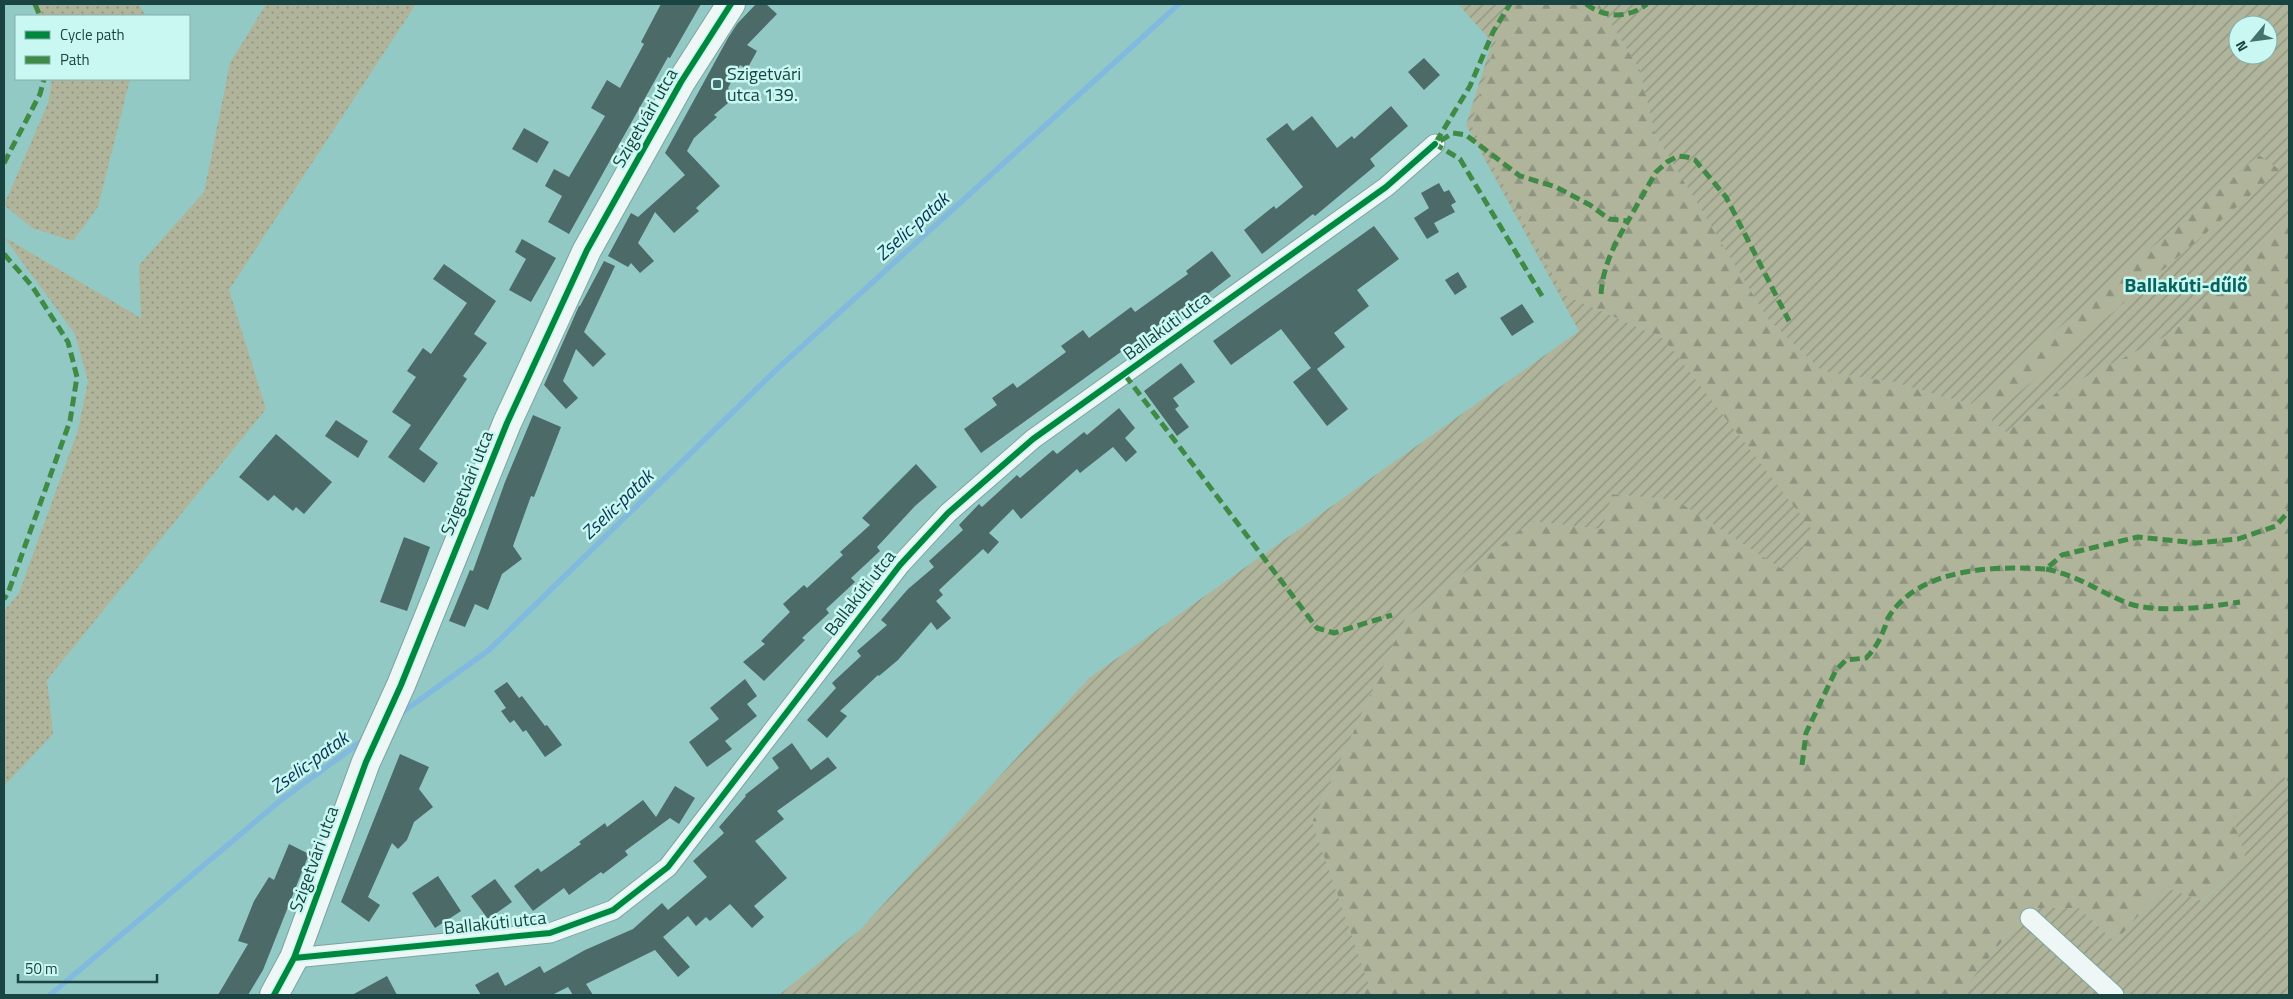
<svg xmlns="http://www.w3.org/2000/svg" width="2293" height="999" font-family="'Titillium Web',sans-serif">
<style>
.grass{fill:url(#grass-dots)}
.forest{fill:url(#forest-firs)}
.garden{fill:url(#garden-furrows);fill-rule:evenodd}
.lines{fill:none;stroke-linecap:round;stroke-linejoin:round}
.stream{stroke:#82badf;stroke-width:5.5}
.building{fill:#4b6a68}
.street-casing{stroke:#79a5a1;stroke-width:21}
.secondary-casing{stroke:#79a5a1;stroke-width:30}
.street{stroke:#eff7f6;stroke-width:19}
.secondary{stroke:#eff7f6;stroke-width:28}
.quiet{stroke:#3f8a45;stroke-width:5;stroke-dasharray:10 5;stroke-linecap:butt}
.cycleway-casing{stroke:#c9f7f2;stroke-width:9}
.cycleway{stroke:#00873e;stroke-width:6}
.poi-dot{fill:#44736f;stroke:#c9f7f2;stroke-width:2}
.labels{text-anchor:middle;stroke-width:5;stroke-linejoin:round;paint-order:stroke}
.poi-label{font-size:18px;fill:#1a4441;stroke:#c9f7f2;text-anchor:start}
.street-label{font-size:18px;fill:#1a4441;stroke:#c9f7f2}
.water-label{font-size:19px;font-style:italic;fill:#073356;stroke:#c9f7f2}
.quarter-label{font-size:20px;font-weight:bold;fill:#0a625d;stroke:#c9f7f2}
</style>
<defs>
<pattern id="grass-dots" width="8" height="8" patternUnits="userSpaceOnUse" patternTransform="scale(1.25)"><rect width="8" height="8" fill="#b0b49b"/><path d="M2 2h.1M6 6h.1" fill="none" stroke="#8e9480" stroke-width="1.8" stroke-linecap="round"/></pattern>
<pattern id="forest-firs" width="22" height="20" patternUnits="userSpaceOnUse" patternTransform="scale(1.25)"><rect width="22" height="20" fill="#b0b49b"/><path d="M5 1l3.5 6h-7zM16 11l3.5 6h-7z" fill="#8e9480"/></pattern>
<pattern id="garden-furrows" width="10" height="10" patternUnits="userSpaceOnUse" patternTransform="scale(1.25)"><rect width="10" height="10" fill="#b0b49b"/><path d="M-1 1l2-2M0 10L10 0M9 11l2-2" fill="none" stroke="#8e9480"/></pattern>
</defs>
<rect width="100%" height="100%" fill="#93c9c4"/>
<path class="grass" d="M31,4H139L145,15L39,16Z
M266,4H416L229,290L266,409L47,680L53,734L4,786V611L19,593L78,430L88,381L75,334L4,237L141,318L139,265L204,192L230,63Z
M52,79H130L98,207L73,241L32,228L4,205L48,103Z"/>
<path class="forest" d="M1507,4H1599L1640,70L1655,134L1768,319L1822,371L1893,382L1971,404L2259,155L2281,170L1989,418L2006,432L2060,390L2170,334L2289,215V783L2281,775L2247,863L2201,901L2164,887L2115,942L2079,908H2029L1959,995H1359L1369,985L1312,822L1406,617L1532,521L1602,529L1611,494L1676,500L1787,572L1664,339L1564,295L1471,125Z"/>
<path class="garden" d="M1458,4H1507L1471,125L1564,295L1664,339L1813,531L1788,573L1676,500L1612,494L1602,529L1532,521L1406,617L1312,822L1369,985L1359,995H779L860,930L1089,678L1579,331L1466,125L1492,42Z
M1599,4H2289V215L2170,334L2060,390L2006,432L1989,418L2280,170L2259,155L1971,404L1893,382L1822,371L1768,319L1655,134L1640,70ZM2238,25H2268V55H2238Z
M2282,775L2289,783V995H1959L2029,908H2079L2115,942L2164,887L2202,901L2247,863L2233,818Z"/>
<g class="lines">
<path class="stream" d="M400,714L489,650L776,370L1179,4
M50,995L281,800L366,738"/>
</g>
<path class="building" d="M661,4H701L670,58L668,57L569,234L548,222L562,196L545,186L554,169L569,177L605,116L591,108L607,80L620,88L644,44L641,42Z
M756,4H766L777,14L747,45L757,51L747,69L740,65L728,88L735,97L714,115L717,117L694,138L687,151L720,186L696,208L699,211L674,233L655,212L638,243L654,261L640,273L631,263L628,267L608,256L631,213L638,217L685,175L665,153L728,38L737,24Z
M1424,58L1440,75L1424,90L1408,72Z
M1391,106L1408,126L1370,159L1375,166L1315,216L1313,214L1262,254L1244,230L1274,206L1276,209L1303,187L1266,139L1287,123L1293,131L1312,116L1337,148L1352,136L1354,139Z
M524,128L549,142L537,163L512,149Z
M1439,183L1444,192L1449,190L1456,202L1451,205L1455,212L1434,223L1439,232L1427,239L1414,218L1429,208L1421,193Z
M1374,226L1399,259L1357,290L1369,306L1334,333L1345,347L1317,369L1348,409L1327,426L1293,382L1311,368L1281,329L1231,365L1213,341Z
M522,239L556,258L531,302L509,290L526,259L515,252Z
M1212,251L1231,276L1167,325L1165,322L1125,349L981,453L964,429L997,405L992,398L1013,383L1017,388L1066,352L1061,346L1083,330L1089,338L1131,307L1135,312L1188,274L1186,271Z
M604,261L615,266L584,332L606,354L593,367L576,349L563,381L578,398L566,409L544,385L579,306H580Z
M444,264L496,301L474,334L487,343L463,376L467,379L419,449L438,463L424,483L388,457L411,425L392,412L416,377L407,371L423,348L431,354L467,303L433,279Z
M1458,272L1467,287L1455,295L1445,280Z
M1522,304L1534,322L1512,336L1500,318Z
M1181,363L1195,382L1173,398L1179,406L1175,409L1189,427L1177,436L1144,391Z
M1119,408L1135,428L1125,438L1137,452L1126,462L1113,447L1080,473L1077,469L1021,519L1013,509L989,533L999,542L988,554L983,549L939,590L943,595L936,601L951,618L937,630L931,622L898,660L879,676L878,675L840,711L847,716L827,738L807,720L836,688L832,683L861,656L857,651L887,625L881,620L908,589L934,567L929,561L963,530L959,525L979,504L982,507L1017,475L1020,478L1053,450L1057,454L1084,432L1087,435Z
M533,415L561,427L534,497L531,496L513,546L522,559L502,574L488,610L475,604L465,627L449,621L470,570L473,571L505,482Z
M336,420L368,441L358,458L325,436Z
M276,434L332,482L304,514L296,507L293,511L274,495L268,501L239,477Z
M916,464L937,487L915,506L877,547L880,551L851,578L855,582L826,609L829,613L802,638L805,640L764,681L743,662L765,644L761,641L790,612L783,604L804,585L807,588L843,555L840,552L870,525L862,518Z
M404,537L430,547L407,611L380,602Z
M745,679L757,696L747,704L757,716L725,741L732,749L707,767L689,742L719,719L710,708Z
M507,682L519,698L522,696L545,726L547,725L562,745L545,757L526,730L523,732L514,720L510,723L501,711L506,708L494,691Z
M792,743L811,770L828,757L837,768L777,811L784,819L755,841L787,878L754,906L764,917L752,928L730,904L710,921L706,917L696,926L688,916L663,937L690,967L678,977L655,950L586,984L593,995H573L568,987L552,995H481L475,985L498,972L505,986L540,966L544,973L585,950L633,929L662,903L668,910L707,877L693,861L724,833L719,827L746,796L745,795L779,768L772,758Z
M400,754L429,767L419,789L433,807L414,822L407,840L398,849L392,843L368,897L380,905L369,922L341,902Z
M675,786L695,798L679,824L670,818L625,851L628,855L603,874L601,872L569,895L564,888L533,911L514,886L538,868L541,872L581,844L579,842L605,823L607,827L643,800L656,817Z
M289,844L309,854L263,970L248,995H218L248,944L238,941L254,901L269,877L274,880Z
M438,876L461,911L435,928L412,893Z
M495,879L512,902L488,919L471,896Z
M387,976L397,995H352Z"/>
<g class="lines">
<defs>
<path id="street" d="M2030,918L2114,995
M294,958L550,933L613,910L668,867L900,565L948,513L1033,439L1386,187L1435,144"/>
<path id="secondary" d="M274,995L294,958L366,762L401,685L507,423L587,250L681,82L731,4"/>
</defs>
<use href="#street" class="street-casing"/>
<use href="#secondary" class="secondary-casing"/>
<use href="#street" class="street"/>
<use href="#secondary" class="secondary"/>
<path class="quiet" d="M35,4L40,16
M1586,4C1605,18 1628,19 1647,4
M1436,142L1470,86L1493,32L1510,4
M4,163L40,94L44,79
M4,254L32,286L68,342L77,377L70,421L8,593L4,599
M1601,294C1603,266 1614,245 1628,221
M1542,296L1460,159L1435,144L1453,133L1466,135L1520,176L1556,187L1590,205L1609,219L1628,221L1656,172L1667,162L1678,156L1687,157L1695,160L1726,197L1789,321
M1125,375L1317,628L1334,633L1392,615
M2046,569C2079,576 2098,591 2127,603C2156,614 2210,607 2240,602
M1802,765L1806,733L1836,670L1846,660L1866,658C1874,650 1880,640 1884,629C1886,626 1886,621 1888,618C1919,567 1994,566 2046,569L2062,555L2138,537L2196,543L2238,539L2276,526L2289,511"/>
<defs>
<path id="cycleway" d="M294,958L550,933L613,910L668,867L900,565L948,513L1033,439L1386,187L1435,144
M274,995L294,958L366,762L401,685L507,423L587,250L681,82L731,4"/>
</defs>
<use href="#cycleway" class="cycleway-casing"/>
<use href="#cycleway" class="cycleway"/>
</g>
<rect class="poi-dot" x="712" y="79" width="10" height="10" rx="2.5"/>
<g class="labels">
<g class="poi-label">
<text x="727" y="80">Szigetvári<tspan x="727" dy="21">utca 139.</tspan></text>
</g>
<g class="street-label">
<text transform="translate(645 118) rotate(-60)" y="6">Szigetvári utca</text>
<text transform="translate(1167 326) rotate(-36)" y="6">Ballakúti utca</text>
<text transform="translate(467 483) rotate(-68)" y="6">Szigetvári utca</text>
<text transform="translate(860 593) rotate(-52)" y="6">Ballakúti utca</text>
<text transform="translate(314 859) rotate(-70)" y="6">Szigetvári utca</text>
<text transform="translate(495 923) rotate(-6)" y="6">Ballakúti utca</text>
</g>
<g class="water-label">
<text transform="translate(912 226) rotate(-42)" y="7">Zselic-patak</text>
<text transform="translate(617 504) rotate(-44)" y="7">Zselic-patak</text>
<text transform="translate(309 762) rotate(-36)" y="7">Zselic-patak</text>
</g>
<g class="quarter-label">
<text x="2186" y="292">Ballakúti-dűlő</text>
</g>
</g>
<rect width="2293" height="999" fill="none" stroke="#1a4441" stroke-width="10"/>
<rect x="15" y="15" width="175" height="65" fill="#c9f7f2" stroke="#83afab"/>
<rect x="25" y="31" width="25" height="8" fill="#00873e" stroke="#83afab"/>
<text x="60" y="40" font-size="15" fill="#1a4441">Cycle path</text>
<rect x="25" y="56" width="25" height="8" fill="#3f8a45" stroke="#83afab"/>
<text x="60" y="65" font-size="15" fill="#1a4441">Path</text>
<g transform="translate(2253 40) rotate(241)"><circle r="24" fill="#c9f7f2" stroke="#83afab"/>
<path d="M0-4L9 19L0 12L-9 19Z" fill="#44736f"/>
<text y="-8" font-size="14" font-weight="bold" text-anchor="middle" fill="#1a4441">N</text>
</g>
<path d="M18 974v8h139v-8" fill="none" stroke="#1a4441" stroke-width="2.5"/>
<text x="25" y="974" font-size="15" fill="#1a4441" stroke="#c9f7f2" stroke-width="4" paint-order="stroke">50 m</text>
</svg>
